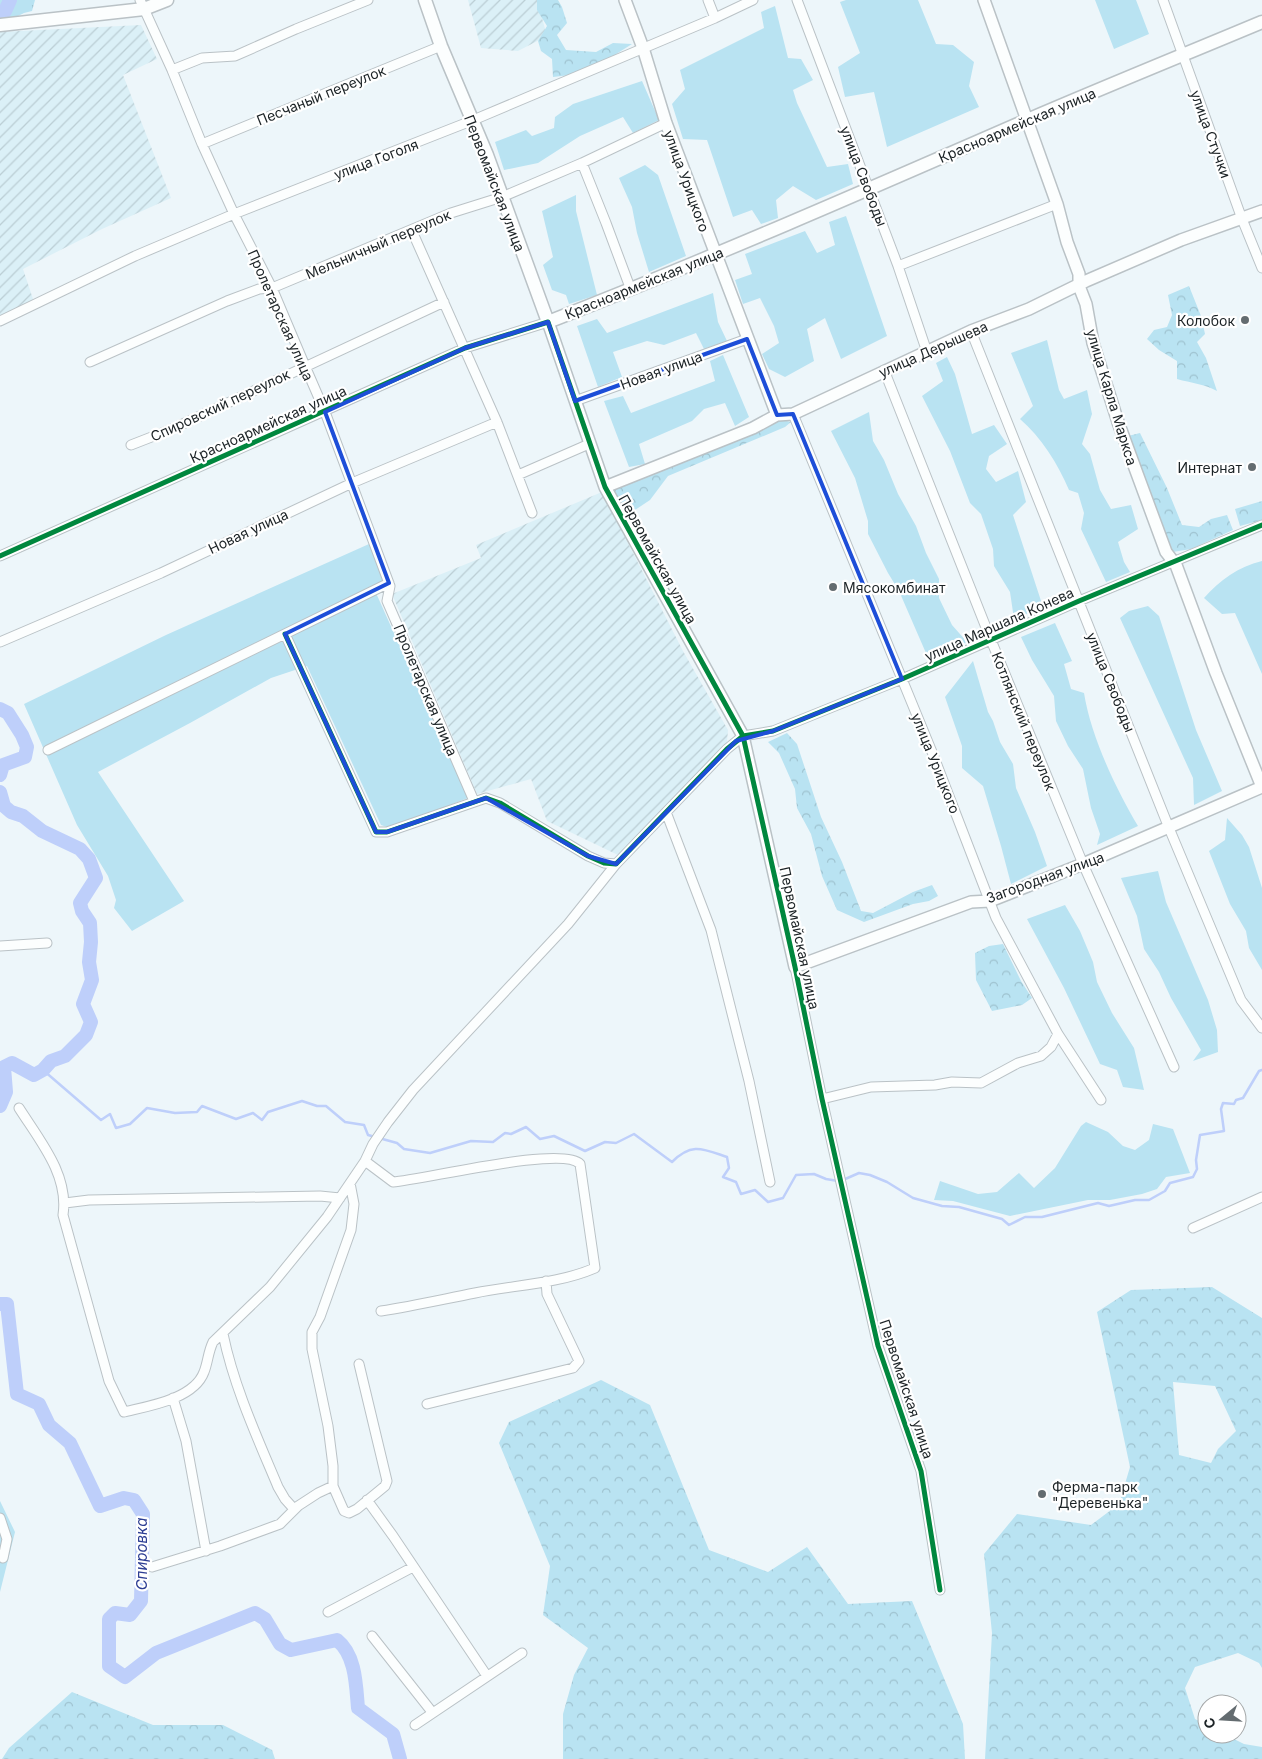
<svg xmlns="http://www.w3.org/2000/svg" width="1262" height="1759" font-family="Inter,sans-serif">
<defs>
<pattern id="industrial-furrows" width="10" height="10" patternUnits="userSpaceOnUse" patternTransform="scale(1.25)"><rect width="10" height="10" fill="#dbf0f7"/><path d="M-1 1l2-2M0 10L10 0M9 11l2-2" fill="none" stroke="#bbced4"/></pattern>
<pattern id="grass-tufts" width="24" height="20" patternUnits="userSpaceOnUse" patternTransform="scale(1.25)"><rect width="24" height="20" fill="#b9e3f2"/><path d="M3 7l-1-3M5 7V3M7 7l1-3M15 17l-1-3M17 17v-4M19 17l1-3" fill="none" stroke="#9ec2cf"/></pattern>
<pattern id="forest-crowns" width="20" height="18" patternUnits="userSpaceOnUse" patternTransform="scale(1.25)"><rect width="20" height="18" fill="#b9e3f2"/><path d="M2 6a3 3 0 1 1 6 0M12 15a3 3 0 1 1 6 0" fill="none" stroke="#9ec2cf"/></pattern>
</defs>
<rect width="100%" height="100%" fill="#edf6fa"/>
<path fill="url(#industrial-furrows)" d="M468,0h69l10,36 -29,15 -37,-3z
M141,25l16,34 -34,16 48,123 -69,31 -79,40 11,33 -34,15v-285z
M602,492l81,159 45,79 -1,12 -3,5 -103,107 -3,1 -71,-34 -16,-42 -54,15 -85,-200 89,-36 -5,-13z"/>
<path fill="url(#grass-tufts)" d="M0,0h35l-3,11 -8,2 -12,6 -12,-6z"/>
<path fill="url(#forest-crowns)" fill-rule="evenodd" d="M537,0h21l4,7 5,16 -10,12 9,15 30,2 17,-9 19,1 -19,12 -43,19 -17,2 -1,-18 -11,-8 -3,-10 9,-15 -10,-16z
M1189,286l12,30 4,18 -8,8 9,16 11,33c-12,-7 -26,-8 -40,-12v-18l-18,-11 -12,-11 7,-9 13,-3 5,-12 -4,-20z
M779,419l12,3 -6,5 -117,49 -18,24 -15,10 -14,-6 -8,-16z
M1140,433l27,55 15,37 17,2 12,-8 16,-4 6,15 -42,19 -18,3 -13,-25 -32,-91z
M1262,501v19l-22,6 -5,-17z
M787,733l10,11 24,73 21,45 19,49 12,2 40,-21 19,-7 6,11 -9,5 -16,3 -49,18 -27,-12 -15,-34 -11,-42 -14,-26 -2,-19 -16,-36 -11,-11z
M1003,944l18,37 11,17 -10,7 -30,6 -16,-31 -1,-27 14,-7z
M1212,1287l50,31v350l-3,-5 -21,-10 -43,14 -10,21 10,31 12,6v9h17l20,10 18,3v12h-277l7,-126 -8,-79 33,-40 74,11 28,-21 11,-37 -33,-155 34,-22zM1173,1382l42,4 21,45 -18,18 -7,14 -32,-8z
M601,1380l49,25 59,145 59,22 39,-25 41,57 64,-3 51,123 2,35h-402v-45l11,-39 14,-27 -45,-33 7,-49 -51,-123 10,-21z
M72,1692l81,33h70l49,25 3,9h-273l7,-11z"/>
<path fill="#b9e3f2" d="M846,0h72l18,44 17,1 21,17 -5,24 10,21 -92,40 -13,-55 -29,5 -7,-30 22,-14 -20,-51z
M1095,0h41l13,34 -35,15z
M775,6l13,52 13,1 12,21 -20,10 4,13 30,64 21,-3 5,20 -37,16 -23,-14 -17,14 2,18 -17,6 -9,-14 -19,7 -26,-77 -24,-1 -11,-35 13,-15 -5,-19 84,-42 -3,-16z
M642,81l17,39 -26,13 -10,-16 -43,19 -42,27 -34,7 -9,-28 31,-12 6,6 22,-8 1,-11 18,-13z
M645,165l13,10 28,81 -37,16 -12,-39 -5,-26 -13,-29z
M576,195v16l21,84 -28,9 -3,-9 -14,-5 -9,-25 10,-8 -11,-46z
M846,216l41,120 -46,23 -16,-41 -18,11 7,32 -29,16 -16,-8 -7,-15 17,-11 -5,-17 -14,-28 -17,6 -8,-24 17,-6 -7,-20 60,-23 12,22 18,-8 -6,-23z
M713,293l5,29 9,19 -23,8 -8,-16 -32,12 -17,-4 -34,11 9,25 -24,10 -21,-61 20,-7 10,14z
M1047,340l12,50 5,9 23,-9 5,24 -10,30 8,10 10,36 11,19 20,-4 7,24 -20,13 6,20 6,10 -24,10 -25,-53 3,-16 -6,-20 -9,-3c-11,-26 -28,-53 -49,-71l13,-13 -22,-53z
M723,355l26,62 -14,9 -10,-23 -21,6 -12,12 -53,23 6,20 -16,3 -25,-66 19,-5 8,17 84,-32 -5,-20z
M947,357l8,17 17,60 22,-9 13,19 -18,12 -3,13 10,13 22,-11 8,31 -13,13 30,92 -29,12 -4,-27 -16,-26 -1,-17 -12,-35 -11,-11 -20,-52 -28,-55 21,-15 -7,-18z
M869,412l4,29 11,19 14,34 18,32 10,27 13,26v19l13,27 15,17 -38,18 -30,-69 -11,-18 -20,-39v-13l-13,-43 -24,-47z
M369,544l17,43 -10,6 92,205 -78,30 -9,-3 -74,-159 -36,12 -81,45 -92,49 86,129 -52,30 -18,-23 2,-8 -8,-24 -31,-51 -53,-121 142,-69z
M1262,561v113l-27,-61 -13,1 -18,-16c16,-18 34,-31 58,-37z
M1148,606l11,10 37,114 26,61 -28,14 -1,-27 -73,-160 9,-7z
M1055,623l17,38 -8,3 7,25 13,4c7,44 32,96 54,133l-41,19 3,-11 -9,-26 -8,-39 -15,-23 -12,-25 -2,-25 -22,-36 -11,-23z
M973,661l15,51 5,9 7,21 13,22 3,24 19,44 12,34 -36,18 -10,-38 -18,-60 -21,-18v-22l-17,-49z
M1227,818l15,17 7,12 13,41v82l-13,-22 -3,-17 -16,-27 -21,-53 16,-11z
M1158,871l8,31 42,98 9,30 1,22 -25,9 8,-11 -30,-52 -12,-26 -15,-23 -7,-33 -16,-38z
M1065,905l15,26 13,31 4,20 15,31 22,35 10,42 -21,-3 -6,-17 -17,-6 -36,-76 -37,-69z
M1086,1122l22,10 15,14 12,4 14,-10 4,-16 20,5 17,44 -24,4 -9,12 -15,5 -32,6h-22l-78,16 -57,-15 -19,-1 6,-19 38,13 19,-2 22,-19 15,15 21,-20 26,-42z
M0,1501l15,31 -15,60z"/>
<g fill="none" stroke-linecap="round" stroke-linejoin="round">
<path stroke="#becffa" stroke-width="2.5" d="M43,1070l58,50 9,-6 6,14 14,-4 17,-16 28,5 22,-1 5,-6 34,13 17,-6 9,7 6,-8 34,-11 15,5h9l19,16 19,3 4,10 29,8 7,6 26,4 41,-12 22,1 12,-9 6,1 15,-7 14,12 14,-3 31,15 20,-9 11,1 18,-9 38,28c20,-20 31,-13 55,-5l2,11 -6,9 13,5 5,12 14,-4 13,12 15,-4 13,-23 18,-1 12,5 12,2
M843,1180l16,-7 11,2 17,7 26,16 29,8 17,1 43,12 7,6 16,-8h17l56,-14 11,3 26,-6h14l16,-9 5,-8 23,-6 4,-8 -1,-9 4,-25 24,-4 -3,-22 2,-6 11,1 2,-4 7,-2 16,-27 3,-1"/>
<path stroke="#becffa" stroke-width="14" d="M0,17l5,-6 5,-11
M0,709l8,4 14,22 5,12 -2,10 -22,8 -3,10
M0,792l4,14 7,6 12,4 19,15 38,18 9,10 7,19 -16,25 2,8 8,12 1,19 -2,20 3,18 -9,24 8,18 -5,13 -21,21 -14,5 -8,9 -9,5 -22,-12 -8,4 2,25 -6,14
M0,1304h7l10,90 22,10 10,21 21,18 30,63 24,-8 10,2 9,14 -2,87 -11,14 -15,-2 -6,6v47l16,11 31,-24 99,-40 10,6 15,25 11,6 46,-10c19,15 19,46 21,68l35,26 7,25"/>
<defs>
<path id="minor" d="M140,0l32,70 30,74 32,70 38,74 33,78 20,46 65,174 -3,15 87,200
M708,0l7,18
M797,0l101,266 29,86
M1163,0l79,219 20,49
M172,70l30,-12 33,-2 61,-27 72,-29
M202,144l239,-98
M582,163l24,60 25,67
M412,231l85,191 35,91
M898,266l159,-62
M0,321l135,-65 99,-42 237,-93 244,-103 38,-18
M971,331l198,497 72,172 21,28
M90,362l137,-61 32,-12 13,-1 179,-75 51,-16 80,-34 84,-40
M884,370l107,270 92,224 91,203
M575,401l172,-62
M793,414l139,338 64,166 62,116 43,66
M131,445l41,-16 272,-127
M518,475l71,-31
M0,556l465,-208 83,-26
M285,634l91,198h11l99,-34 14,5 88,53 16,7 12,1 111,-115 16,-13 30,-5 129,-52 177,-78 183,-76
M0,642l161,-69 191,-90 145,-61
M48,750l341,-167
M666,812l45,118 38,151 21,101
M0,946l47,-3
M795,967l27,132 56,247 43,125 19,119
M822,1099l49,-12 64,-2 17,-3 29,1 37,-20 23,-7 10,-9 7,-13
M19,1108c21,33 50,67 44,107l46,166 15,31c25,-6 70,-13 80,-40 4,-10 4,-20 9,-30l57,-55 57,-70 38,-56 8,-17 15,-22 25,-32 155,-166 48,-60
M365,1161l28,21c30,-2 170,-37 187,-18l15,104c-37,16 -81,17 -120,25 -31,6 -62,13 -94,18
M350,1183l4,21 -3,26 -31,87 -8,15v17l16,77 5,40v20l11,25 5,2 8,-4 28,-23 2,-5 -28,-117
M65,1203l24,-3 231,-4 20,2
M1193,1228l69,-31
M223,1334c11,53 34,103 55,153l7,12 9,10
M173,1398l13,43 20,110
M427,1404l146,-36 6,-7 -32,-67 -1,-13
M367,1500l26,36 94,140
M0,1518l7,21 -4,19
M152,1567l68,-21 60,-22 18,-18 20,-13 15,-7
M328,1612l85,-45
M372,1636l60,76
M415,1725l107,-72"/>
<path id="tertiary" d="M625,0l18,48 23,75 111,292
M984,0l73,204 10,38 12,32v12l7,18 7,39 25,79 48,130 10,13 40,108 46,114
M548,322l57,165 138,249 52,231 176,-65 19,-1 93,-37 179,-77
M605,487l148,-59 24,-13 16,-1 178,-83 58,-22 57,-28 95,-41 81,-29"/>
<path id="secondary" d="M425,0l16,46 46,109 61,167c161,-63 319,-132 477,-201 79,-34 158,-66 237,-99
M0,25l144,-16 23,-9"/>
</defs>
<use href="#minor" stroke="#bac2c6" stroke-width="11"/>
<use href="#tertiary" stroke="#bac2c6" stroke-width="14"/>
<use href="#secondary" stroke="#bac2c6" stroke-width="15"/>
<use href="#minor" stroke="#fcfefe" stroke-width="9"/>
<use href="#tertiary" stroke="#fcfefe" stroke-width="11"/>
<use href="#secondary" stroke="#fcfefe" stroke-width="12"/>
<defs>
<path id="cycleway" d="M0,556l465,-208 83,-26 57,165 138,249 52,231 27,132 56,247 43,125 19,119
M285,634l91,198h11l99,-34 14,5 88,53 16,7 12,1 111,-115 16,-13 30,-5 129,-52 177,-78 183,-76"/>
</defs>
<use href="#cycleway" stroke="#fff" stroke-width="8"/>
<use href="#cycleway" stroke="#00873e" stroke-width="5"/>
</g>
<path fill="none" stroke="#1d4ed8" stroke-width="4" stroke-linejoin="round" d="M548,322l27,79 172,-62 30,76 16,-1 109,265 -129,52 -37,10 -120,123 -28,-8 -102,-58 -99,34h-11l-91,-198 104,-51 -64,-171 140,-64z"/>
<g fill="#646c70" stroke="#fff" stroke-width="2">
<circle cx="1245" cy="320" r="5"/>
<circle cx="1252" cy="467" r="5"/>
<circle cx="833" cy="587" r="5"/>
<circle cx="1042" cy="1494" r="5"/>
</g>
<g text-anchor="middle" dominant-baseline="central" stroke-width="4.5" stroke-linejoin="round" paint-order="stroke">
<g font-size="14" fill="#1b2225" stroke="#fff">
<text transform="translate(321 95) rotate(-22)">Песчаный переулок</text>
<text transform="translate(1017 125) rotate(-23)">Красноармейская улица</text>
<text transform="translate(1211 134) rotate(70)">улица Стучки</text>
<text transform="translate(376 159) rotate(-21)">улица Гоголя</text>
<text transform="translate(864 176) rotate(69)">улица Свободы</text>
<text transform="translate(687 181) rotate(70)">улица Урицкого</text>
<text transform="translate(495 183) rotate(69)">Первомайская улица</text>
<text transform="translate(378 244) rotate(-23)">Мельничный переулок</text>
<text transform="translate(644 283) rotate(-22)">Красноармейская улица</text>
<text transform="translate(281 315) rotate(66)">Пролетарская улица</text>
<text transform="translate(933 349) rotate(-24)">улица Дерышева</text>
<text transform="translate(661 370) rotate(-20)">Новая улица</text>
<text transform="translate(1112 397) rotate(73)">улица Карла Маркса</text>
<text transform="translate(220 405) rotate(-25)">Спировский переулок</text>
<text transform="translate(268 424) rotate(-24)">Красноармейская улица</text>
<text transform="translate(248 531) rotate(-25)">Новая улица</text>
<text transform="translate(658 559) rotate(61)">Первомайская улица</text>
<text transform="translate(999 624) rotate(-24)">улица Маршала Конева</text>
<text transform="translate(1111 682) rotate(68)">улица Свободы</text>
<text transform="translate(426 690) rotate(67)">Пролетарская улица</text>
<text transform="translate(1024 721) rotate(68)">Котлянский переулок</text>
<text transform="translate(936 763) rotate(68)">улица Урицкого</text>
<text transform="translate(1045 877) rotate(-20)">Загородная улица</text>
<text transform="translate(800 938) rotate(78)">Первомайская улица</text>
<text transform="translate(907 1389) rotate(72)">Первомайская улица</text>
</g>
<g font-size="14" fill="#1b2225" stroke="#fff" text-anchor="end">
<text x="1235" y="320">Колобок</text>
<text x="1242" y="467">Интернат</text>
<text x="843" y="587" text-anchor="start">Мясокомбинат</text>
<text x="1052" y="1486" text-anchor="start">Ферма-парк<tspan x="1052" dy="16">"Деревенька"</tspan></text>
</g>
<g font-size="15" font-style="italic" fill="#2d3e93" stroke="#fff">
<text transform="translate(141 1554) rotate(-90)">Спировка</text>
</g>
</g>
<g transform="translate(1222 1719) rotate(252)"><circle r="24" fill="#ffffff" stroke="#a4a7a8"/>
<path d="M0-4L9 19L0 12L-9 19Z" fill="#646c70"/>
<text y="-8" font-size="14" font-weight="bold" text-anchor="middle" fill="#1b2225">С</text>
</g>
</svg>
